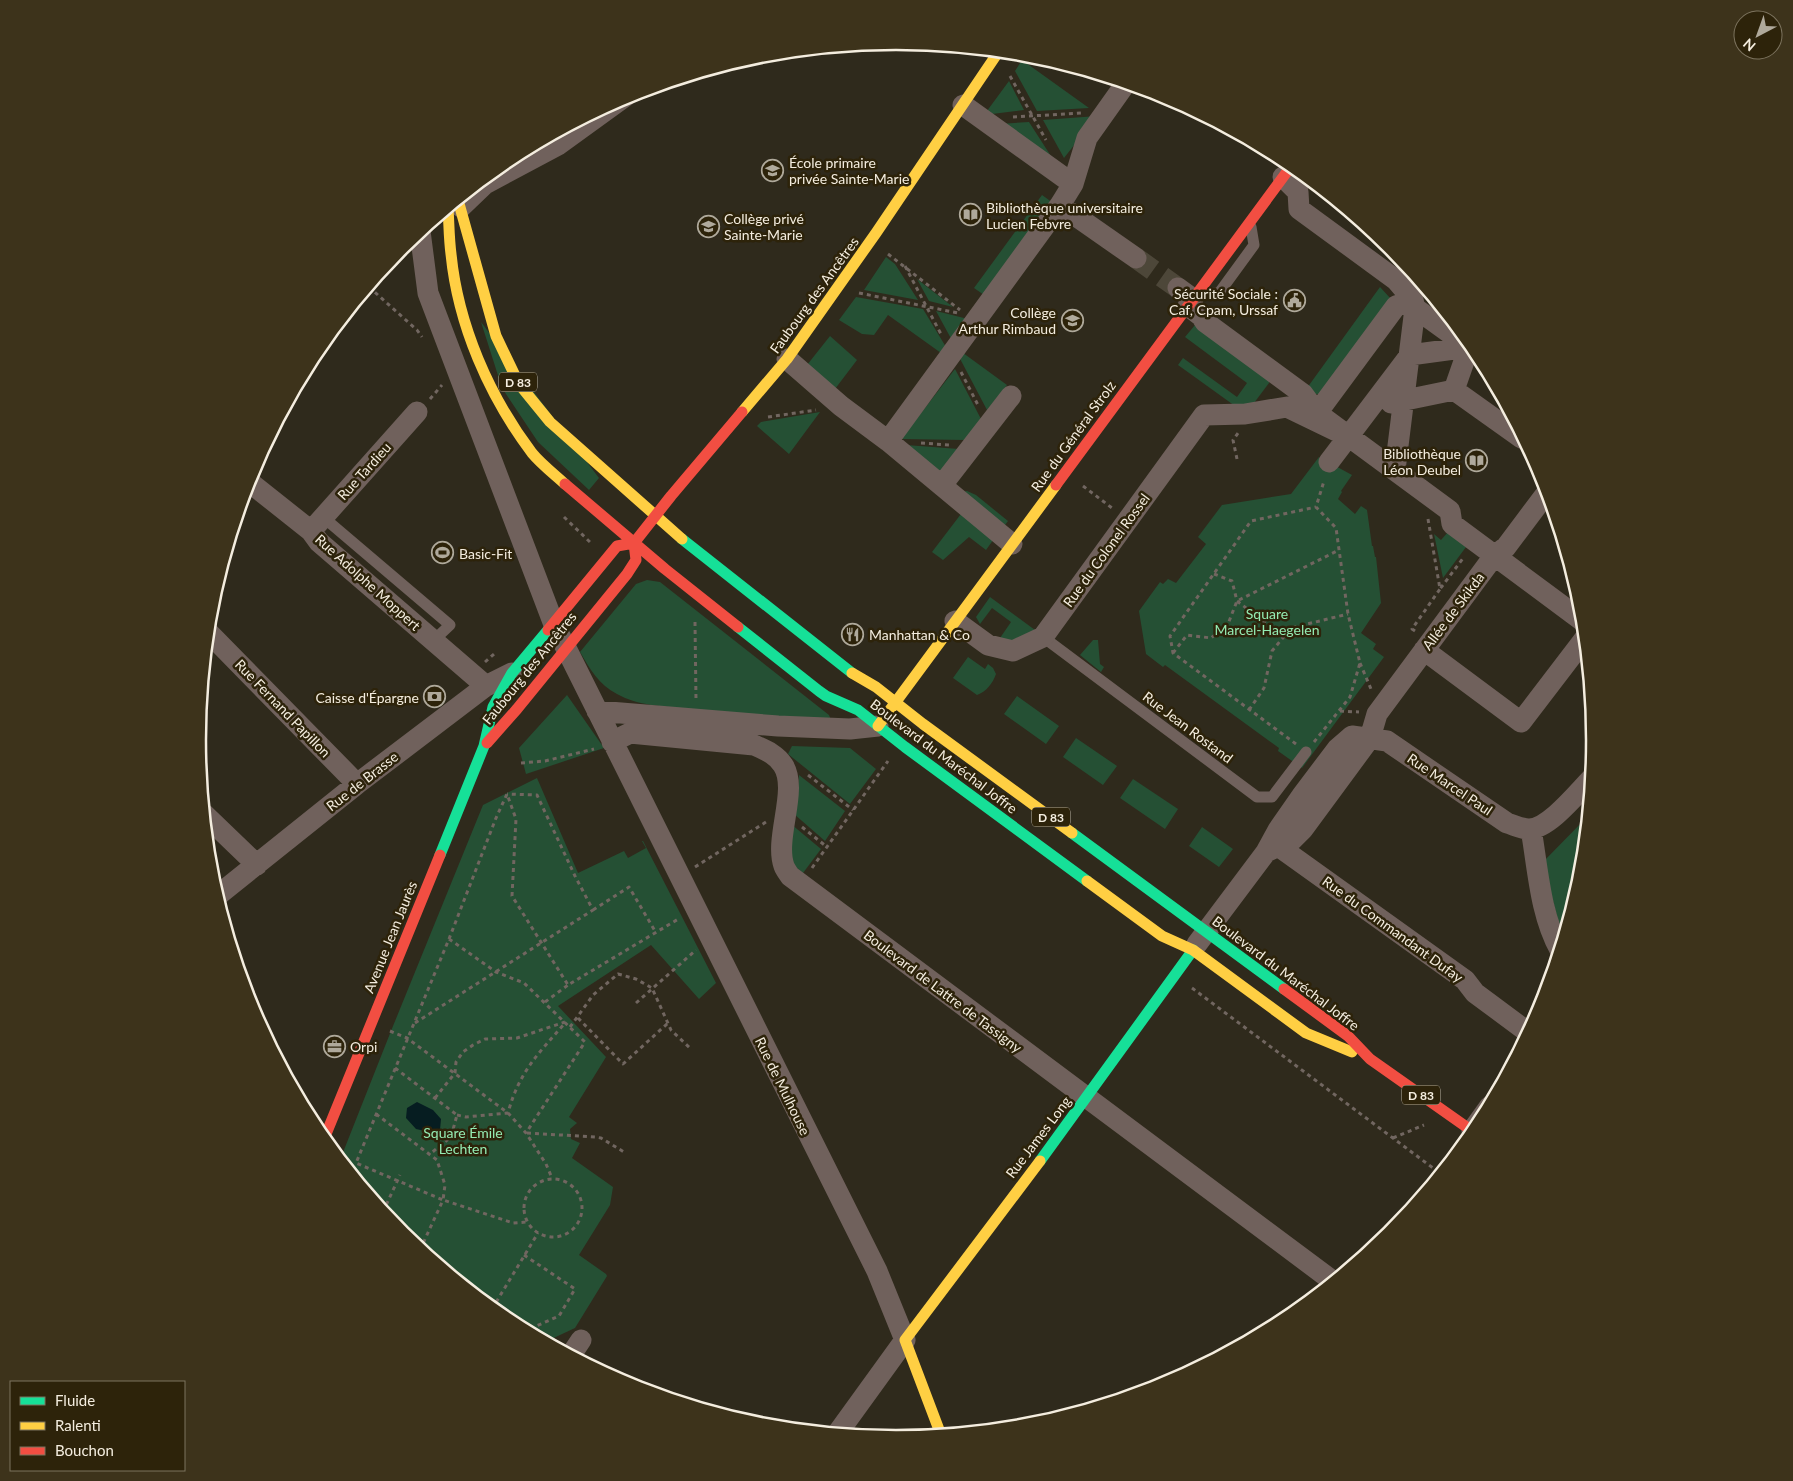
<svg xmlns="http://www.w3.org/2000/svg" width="1793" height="1481" font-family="Lato,sans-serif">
<rect width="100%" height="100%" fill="#2f2a1c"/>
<path fill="#255034" d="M1022,60l67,48 -52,3 -22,-40z
M1009,81l15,29 -40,5z
M1097,116l-33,42 -21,-38z
M1029,122l29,45 -59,-43z
M1042,195l14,10 -69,92 -13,-9z
M886,257l9,7 23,36 -54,-10z
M917,279l36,28 -24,-6z
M1380,287l11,12 -69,95h-6l-9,-6z
M856,297l67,12 26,43 -8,1 -53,-38 -14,20 -12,-1 -23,-14z
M936,311l36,9 -18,24z
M481,322l118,156 -10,12 -51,-48 -36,-54z
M1195,325l74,54v4l-18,24 -16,-1 -57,-41 5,-7 54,39 10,-14 -62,-46z
M830,336l27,24 -22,29 -28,-24z
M959,350l48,35 -20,25 -30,-57z
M955,369l26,50 -16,21 -64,-1z
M820,412l-31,42 -32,-28 4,-4z
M906,445l53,4 -19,24z
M1319,457l33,18 -11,16 1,1 -4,7 17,15 6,-8 6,4 5,36h1l2,11h1l5,46 -20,30 15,11 -3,5 11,8 -82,111 -24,-17 1,-3 -114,-83 -2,2 -17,-13 -7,-43 21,-29 3,2 5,-5 8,4 30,-39 -8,-7 24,-32 69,-11z
M967,491l9,4 32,26 -3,4 -43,-33z
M964,510l32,26 -10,14 -17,-13 -26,23 -11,-8z
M1448,532l18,15 -23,31 -9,-44 7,6z
M647,580l13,2 169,133 2,5c-48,-3 -96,-6 -144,-11 -24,-3 -49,-3 -70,-15 -18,-9 -27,-25 -37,-42l56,-68z
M990,597l45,33 -25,12 -10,-4 11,-16 -19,-14 -12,16 -4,-7z
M1093,640h5l2,24 4,3 -3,5 -21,-17z
M968,657l17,12 3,-5 5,4 3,6c-3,9 -10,18 -19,21l-24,-17z
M567,695l37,53 -78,26 -7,-26z
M1017,696l42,30 -13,18 -42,-30z
M1076,738l41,28 -14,19 -40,-28z
M792,746l58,2 26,21 -26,35 -62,-50z
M799,775l46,36 -20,30 -31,-27 4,-19z
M537,778l41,95 46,-22 4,7 18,-10 -4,-7h1l73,142 -17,16 -48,-54 -93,61 48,51 -37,60 8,6 -7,6 1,10 9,4 -8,15 41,29 -3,18 -31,50 27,19 1,2 -32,52 -30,14 -37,-20 -106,-87 -62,-75 51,-129 92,-226z
M1133,779l45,30 -13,20 -45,-31z
M1588,816l-6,61 -19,63 -20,-78z
M791,824l30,25 -18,24 -12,-10z
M1202,827l31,22 -14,18 -30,-21z"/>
<path fill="#061d21" d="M417,1102l16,8 8,9 -1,11 -10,5 -5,-4 -9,-2 -10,-11 1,-10z"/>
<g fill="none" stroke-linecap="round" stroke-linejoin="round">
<path stroke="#4d4739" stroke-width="21" stroke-dasharray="21 11" stroke-linecap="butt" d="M1136,258l42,30"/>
<path stroke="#716660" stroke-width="3" stroke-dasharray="4 4" stroke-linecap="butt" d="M1010,76l36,64
M1013,117l69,-4
M888,254l72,56
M905,266l37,70
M369,287l48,43 5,7
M859,293l99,20
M961,372l18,35
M430,399l12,-14
M768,417l48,-7
M921,443l28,2
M1237,459l-4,-19 5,-7
M1083,486l29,22
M564,517l28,27
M1428,519l12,70 24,-32
M1214,574l18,7 5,20 47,36
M695,622l1,79
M1415,631l-3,-2 28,-40
M1173,653l14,-18 24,3 17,-14 9,-23 102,-51
M485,662l9,-8
M1360,663l11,26
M1249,710l15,-22 8,-37 19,-23 57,-14
M1340,711l19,1
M1314,742l36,-45 10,-34 -12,-49 -12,-86 -20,-21 8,-26
M1296,744l-123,-91 -3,-17 81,-115 65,-14
M521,763l24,-2 49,-12
M808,775l45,35
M802,827l25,20
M695,867l71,-45
M812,868l76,-107
M593,910l36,-23 26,44
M449,939l47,33 28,11 61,59 -59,91
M1192,988l249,186
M545,1002l23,-17
M636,1003l60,-53
M578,1018l45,46 45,-41
M415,1023l178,-113 -18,-34 -38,-81 -30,-1
M570,1027l23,-32 25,-21 18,5 16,9 19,42 20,19
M390,1031l17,7 101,75 18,20 20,31 6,14
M395,1068l62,47 -6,22 -21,17
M435,1098l20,-25 1,-11 7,-10 10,-7 12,-6 32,-1 48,-16
M376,1114l61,46 8,25 -2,15 70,23 14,-1
M457,1115l9,2 42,-4c11,-41 30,-59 57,-90
M527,1133l68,4 6,1 23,14
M1393,1138l31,-13
M524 1208a29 29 0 1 1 58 0a29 29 0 1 1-58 0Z
M383,1212l17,-37
M420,1250l23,-50 -87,-37 93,-224 47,-121 11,-24 9,25 -4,77 56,89 112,-67
M524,1255l51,34 -16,27 -34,15
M492,1309l46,-76"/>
<path stroke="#70615c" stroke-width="11" d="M1200,294l19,-1 35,-48 -3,-18
M323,517l127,108 -17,16
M1043,637l214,160h15l34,-45"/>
<path stroke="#70615c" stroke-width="21" d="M1126,83l-39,55 -14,46 -13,21 76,53
M963,105l110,79
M1283,177l15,15 1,17 97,71 17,20 2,8 54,39 -59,8 -81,107
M461,207l24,-23 73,-39 69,-50
M420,231l8,62 125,329 324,649 28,69 -68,94
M1178,288l15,11
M1188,306l13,10 4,6 98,72 14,19 133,98 2,13 132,98
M1472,345l-3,2 -15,43 66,47 4,2
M787,359l54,47 47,35 124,103
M1391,403l63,-13
M1310,417l7,-4 79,-107 17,-6
M888,441l172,-236
M1395,470l20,-162
M248,481l63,50 8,11 167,144
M942,485l69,-89
M311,531l106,-119
M955,621l33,24 25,6 30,-14 161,-222 41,-1 42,-7 62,30
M208,632l149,152
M1424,650l97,72 65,-85
M597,711l181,15 72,3 28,-3
M612,742l18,-9 124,12c11,5 22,9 29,20 16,24 -9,73 1,101 1,3 4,7 6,10l544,406
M204,814l53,51
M1531,829c7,40 9,85 29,121
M1278,846l187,134 10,13 54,40
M1266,852l27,-13 10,-10 67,-91 7,-24 117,-158 12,-9 42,-56
M217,896l140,-112 129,-98 26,-13
M1197,944l69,-92 12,-22 25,-36 34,-45 15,-13 35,5 120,82c7,2 15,6 22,6 20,0 49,-37 63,-51
M1472,1131l18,-25
M571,1355l10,-15"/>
<path stroke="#16e098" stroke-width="11" d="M682,539l170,134
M738,627l81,64 7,5 32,14 47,37 182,134
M1072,833l212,156
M440,855l44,-109 9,-39 19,-34 36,-43
M1040,1161l153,-211"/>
<path stroke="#ffcf43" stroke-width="11" d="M458,200l38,136 23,48 31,38 132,117
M448,208c1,15 1,31 3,46 7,71 38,142 81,199 9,11 22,21 33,31
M742,412l45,-53 89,-126 123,-182
M852,673l24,14 47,37 149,109
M878,726l178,-241
M1087,881l75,55 31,14 113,83 46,19
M941,1435l-36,-95 135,-179"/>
<path stroke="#f24e42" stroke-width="11" d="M565,484l100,85 73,58
M1056,485l236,-320
M548,630l69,-84 17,-3 37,-47 71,-84
M487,743l30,-34 110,-135 9,-14 -2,-17
M1284,989l64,47 22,23 105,74
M324,1139l116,-284"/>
</g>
<defs>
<symbol id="school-ring" viewBox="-11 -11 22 22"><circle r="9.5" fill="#2d230a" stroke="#afa99b" stroke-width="1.5"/><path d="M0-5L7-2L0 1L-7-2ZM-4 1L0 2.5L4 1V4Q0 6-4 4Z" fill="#afa99b"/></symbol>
<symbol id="library-ring" viewBox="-11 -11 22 22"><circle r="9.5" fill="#2d230a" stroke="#afa99b" stroke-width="1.5"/><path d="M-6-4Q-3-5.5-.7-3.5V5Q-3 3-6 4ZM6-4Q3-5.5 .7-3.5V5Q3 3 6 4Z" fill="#afa99b"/></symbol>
<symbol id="civic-ring" viewBox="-11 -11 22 22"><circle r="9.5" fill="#2d230a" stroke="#afa99b" stroke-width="1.5"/><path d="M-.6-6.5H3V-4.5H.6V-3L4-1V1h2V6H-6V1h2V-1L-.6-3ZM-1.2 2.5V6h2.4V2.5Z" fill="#afa99b"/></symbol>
<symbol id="stadium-ring" viewBox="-11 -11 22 22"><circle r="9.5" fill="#2d230a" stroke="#afa99b" stroke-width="1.5"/><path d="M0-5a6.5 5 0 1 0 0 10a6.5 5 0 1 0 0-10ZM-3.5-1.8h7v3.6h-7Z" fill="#afa99b"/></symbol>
<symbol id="restaurant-ring" viewBox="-11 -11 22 22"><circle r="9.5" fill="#2d230a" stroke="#afa99b" stroke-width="1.5"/><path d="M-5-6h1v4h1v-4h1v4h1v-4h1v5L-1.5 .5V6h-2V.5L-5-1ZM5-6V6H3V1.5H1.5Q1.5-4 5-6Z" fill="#afa99b"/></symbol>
<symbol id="bank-ring" viewBox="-11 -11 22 22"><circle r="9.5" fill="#2d230a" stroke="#afa99b" stroke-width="1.5"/><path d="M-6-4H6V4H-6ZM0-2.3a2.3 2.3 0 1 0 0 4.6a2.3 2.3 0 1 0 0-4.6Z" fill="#afa99b"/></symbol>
<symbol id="office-ring" viewBox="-11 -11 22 22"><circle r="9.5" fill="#2d230a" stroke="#afa99b" stroke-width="1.5"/><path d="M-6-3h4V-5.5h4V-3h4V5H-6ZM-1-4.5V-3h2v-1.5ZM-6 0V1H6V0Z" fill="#afa99b"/></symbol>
</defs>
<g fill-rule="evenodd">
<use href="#school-ring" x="760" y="158" width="25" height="25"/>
<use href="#library-ring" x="958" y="202" width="25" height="25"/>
<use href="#school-ring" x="696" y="214" width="25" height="25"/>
<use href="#civic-ring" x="1282" y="288" width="25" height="25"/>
<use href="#school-ring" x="1060" y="308" width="25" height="25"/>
<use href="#library-ring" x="1464" y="448" width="25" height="25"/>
<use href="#stadium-ring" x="430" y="540" width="25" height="25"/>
<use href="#restaurant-ring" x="840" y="622" width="25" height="25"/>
<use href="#bank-ring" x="422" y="684" width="25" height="25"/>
<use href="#office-ring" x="322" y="1034" width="25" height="25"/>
</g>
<g text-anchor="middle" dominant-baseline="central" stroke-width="5" stroke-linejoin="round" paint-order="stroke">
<g fill="#2d230a" stroke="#b8b09f" stroke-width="1">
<rect x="499" y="372.5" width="38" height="19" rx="4"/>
<rect x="1032" y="807.5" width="38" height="19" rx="4"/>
<rect x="1402" y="1085.5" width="38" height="19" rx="4"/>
</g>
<g font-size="12" font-weight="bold" fill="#f4eddf">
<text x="518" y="382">D 83</text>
<text x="1051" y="817">D 83</text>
<text x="1421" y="1095">D 83</text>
</g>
<g font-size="14" fill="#f4eddf" stroke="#2d230a" text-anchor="start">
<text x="789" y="162">École primaire<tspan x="789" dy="16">privée Sainte-Marie</tspan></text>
<text x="986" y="207">Bibliothèque universitaire<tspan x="986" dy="16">Lucien Febvre</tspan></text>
<text x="724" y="218">Collège privé<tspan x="724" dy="16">Sainte-Marie</tspan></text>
<text x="1278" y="293" text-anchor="end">Sécurité Sociale :<tspan x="1278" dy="16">Caf, Cpam, Urssaf</tspan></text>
<text x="1056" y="312" text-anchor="end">Collège<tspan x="1056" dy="16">Arthur Rimbaud</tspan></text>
<text x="1461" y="453" text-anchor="end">Bibliothèque<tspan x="1461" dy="16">Léon Deubel</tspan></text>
<text x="459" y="553">Basic-Fit</text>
<text x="869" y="634">Manhattan &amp; Co</text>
<text x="419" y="697" text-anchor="end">Caisse d'Épargne</text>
<text x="350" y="1046">Orpi</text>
</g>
<g font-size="14" fill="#f4eddf" stroke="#2d230a">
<text transform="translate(814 295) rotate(-54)">Faubourg des Ancêtres</text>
<text transform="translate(1073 436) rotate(-54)">Rue du Général Strolz</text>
<text transform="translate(364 471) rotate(-48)">Rue Tardieu</text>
<text transform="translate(1106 550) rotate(-54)">Rue du Colonel Rossel</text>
<text transform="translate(368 582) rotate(42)">Rue Adolphe Moppert</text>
<text transform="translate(1453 611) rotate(-53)">Allée de Skikda</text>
<text transform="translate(529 668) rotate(-51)">Faubourg des Ancêtres</text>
<text transform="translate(283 708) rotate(46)">Rue Fernand Papillon</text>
<text transform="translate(1188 727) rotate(37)">Rue Jean Rostand</text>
<text transform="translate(944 756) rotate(37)">Boulevard du Maréchal Joffre</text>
<text transform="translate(362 781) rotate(-38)">Rue de Brasse</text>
<text transform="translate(1450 784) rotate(34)">Rue Marcel Paul</text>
<text transform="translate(1393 929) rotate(36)">Rue du Commandant Dufay</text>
<text transform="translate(390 937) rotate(-68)">Avenue Jean Jaurès</text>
<text transform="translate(1286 973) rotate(37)">Boulevard du Maréchal Joffre</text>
<text transform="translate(943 991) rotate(37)">Boulevard de Lattre de Tassigny</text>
<text transform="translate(783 1086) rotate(64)">Rue de Mulhouse</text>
<text transform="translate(1038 1137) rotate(-53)">Rue James Long</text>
</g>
<g font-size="14" fill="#94ebb2" stroke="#2d230a">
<text x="1267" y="613">Square<tspan x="1267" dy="16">Marcel-Haegelen</tspan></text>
<text x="463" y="1132">Square Émile<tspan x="463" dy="16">Lechten</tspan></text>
</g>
</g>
<path d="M0 0H1793V1481H0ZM206 740a690 690 0 1 1 1380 0a690 690 0 1 1-1380 0Z" fill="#3d331b" fill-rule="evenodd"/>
<path fill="none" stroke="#f4eddf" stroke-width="2.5" d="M206 740a690 690 0 1 1 1380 0a690 690 0 1 1-1380 0Z"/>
<rect x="10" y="1381" width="175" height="90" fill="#2d230a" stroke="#7d745f"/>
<rect x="20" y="1397" width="25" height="8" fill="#16e098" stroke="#7d745f"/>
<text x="55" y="1406" font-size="15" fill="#f4eddf">Fluide</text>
<rect x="20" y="1422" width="25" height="8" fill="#ffcf43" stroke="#7d745f"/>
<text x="55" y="1431" font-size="15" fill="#f4eddf">Ralenti</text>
<rect x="20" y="1447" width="25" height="8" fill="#f24e42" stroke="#7d745f"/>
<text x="55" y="1456" font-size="15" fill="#f4eddf">Bouchon</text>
<g transform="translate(1758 35) rotate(221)"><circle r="24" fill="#2d230a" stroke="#7d745f"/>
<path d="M0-4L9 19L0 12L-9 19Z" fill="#afa99b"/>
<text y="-8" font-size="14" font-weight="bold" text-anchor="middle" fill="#f4eddf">N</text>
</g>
</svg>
